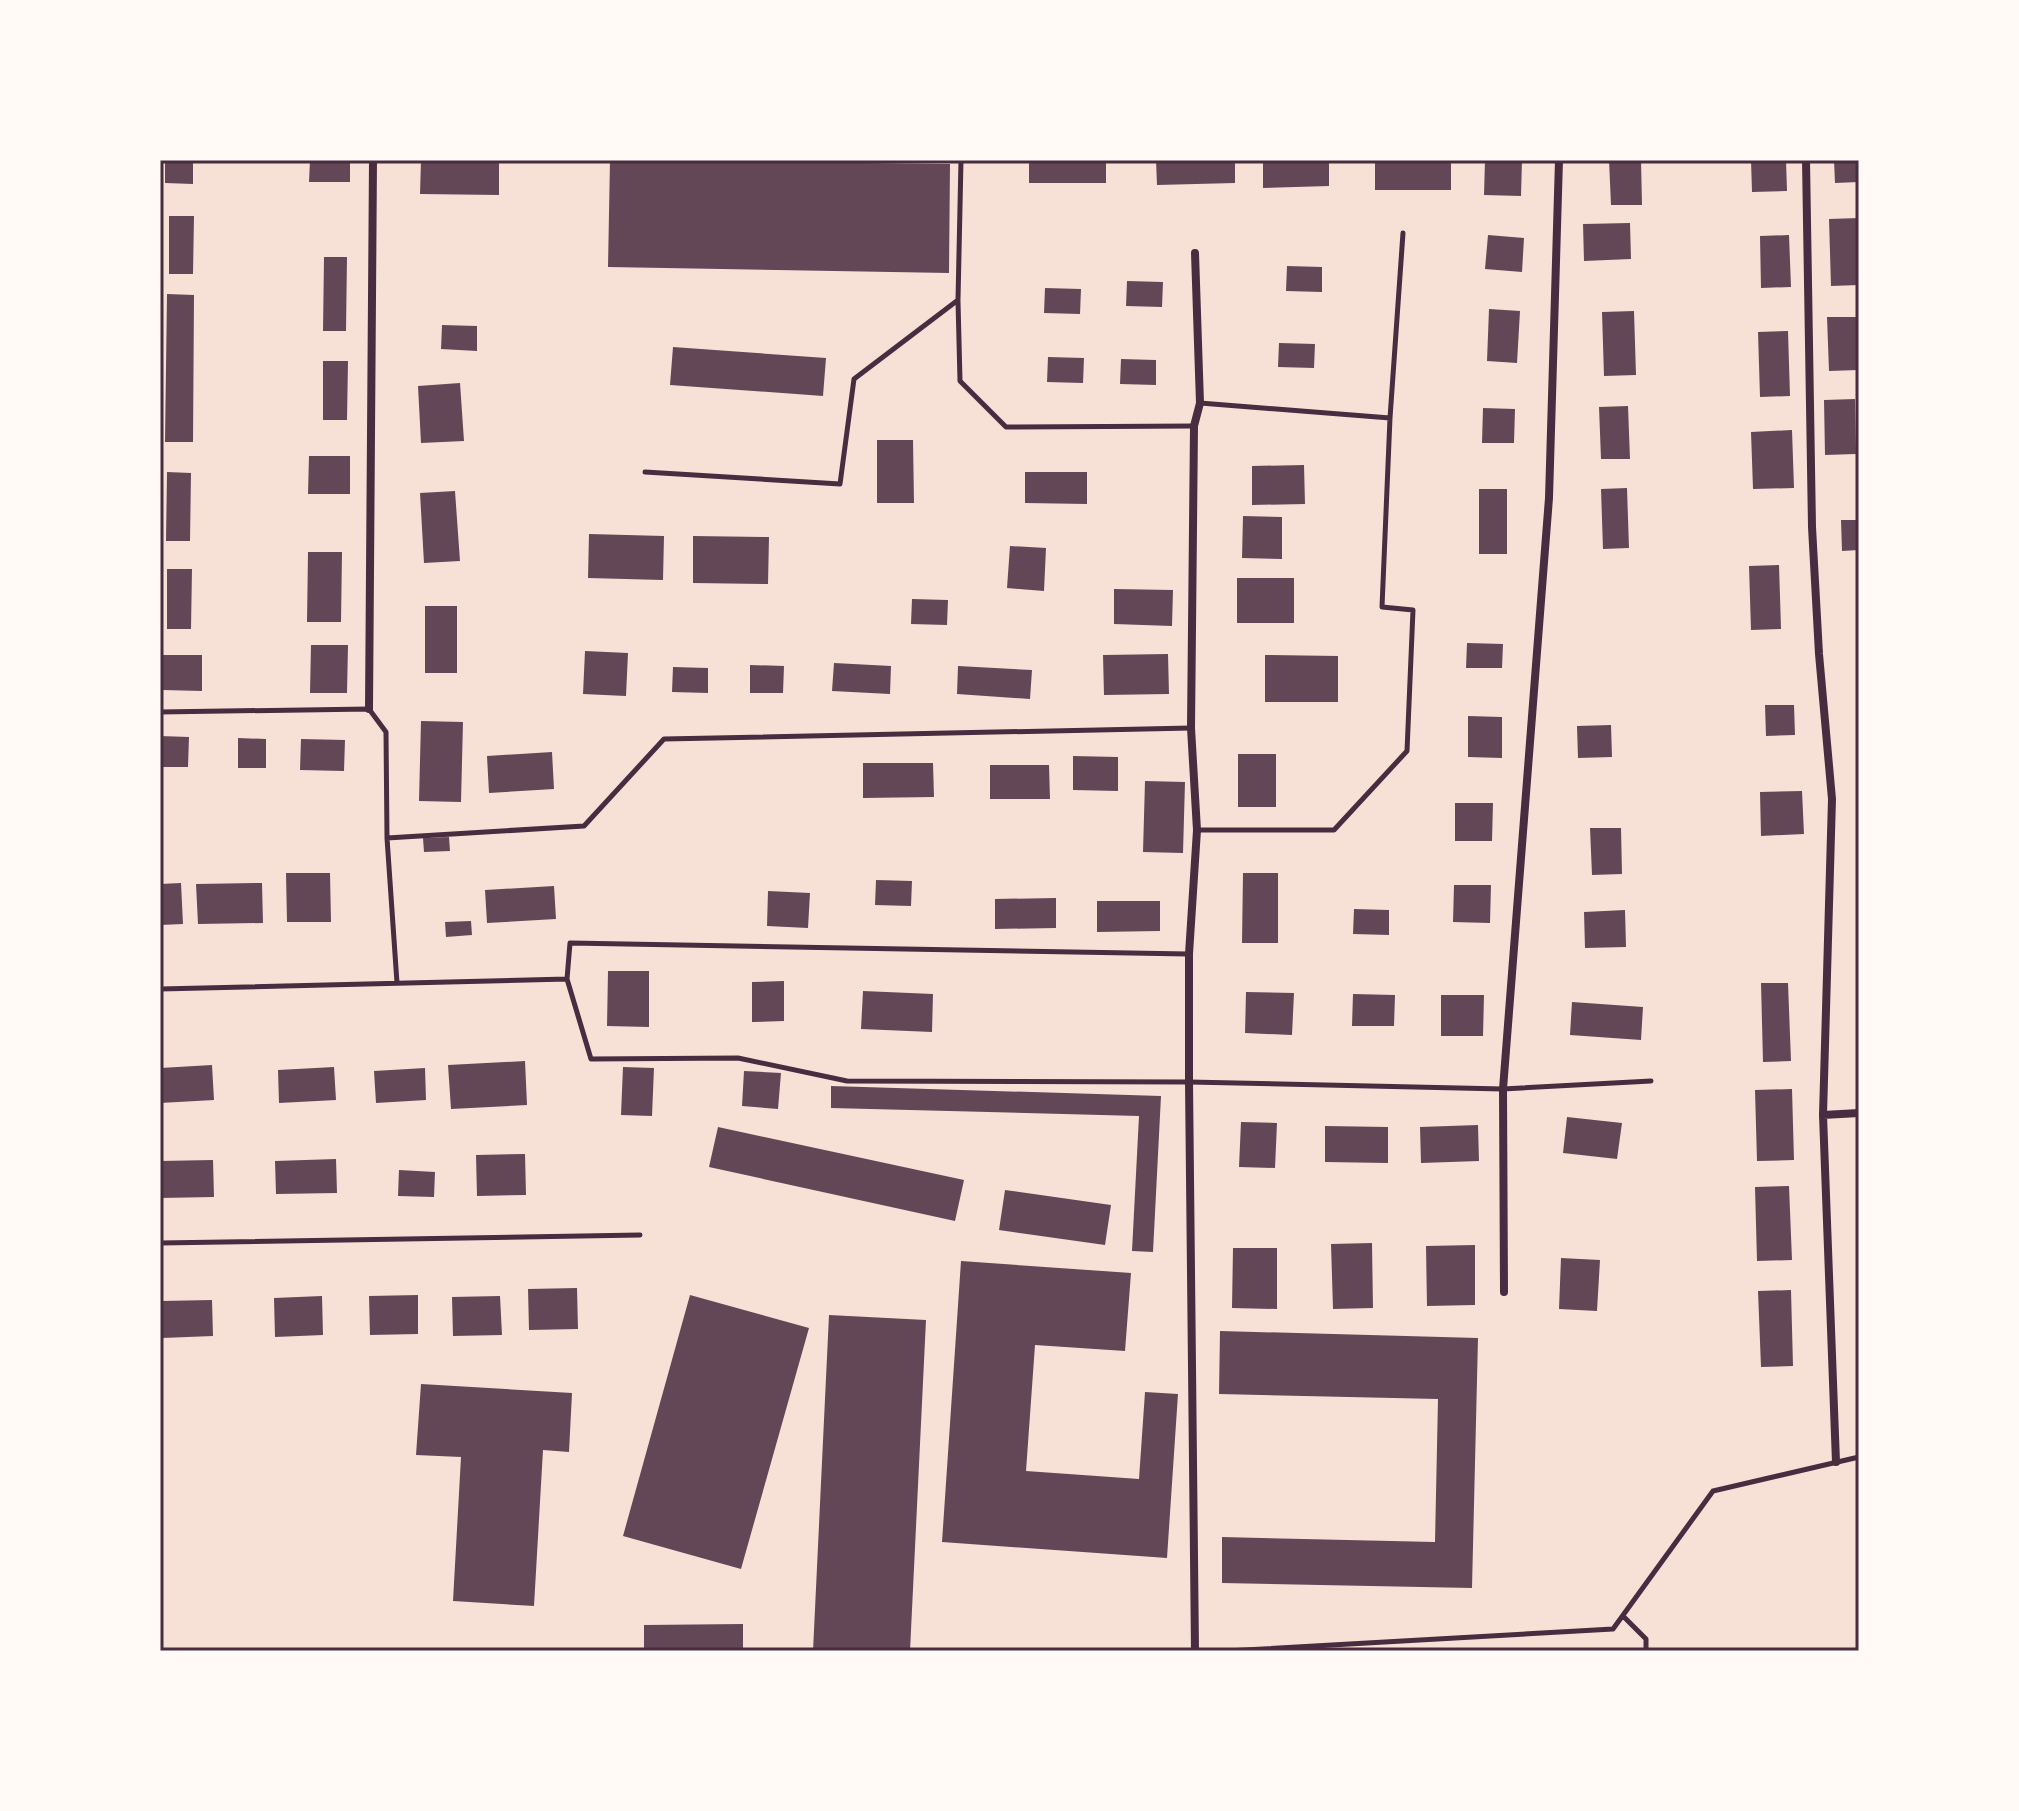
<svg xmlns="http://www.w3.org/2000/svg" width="2019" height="1811" font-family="Literata,serif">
<rect width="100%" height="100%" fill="#f7e1d7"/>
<path fill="#644757" d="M165,160h28v24l-28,-1z
M310,160h40v22h-41z
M421,160h78v35l-79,-1z
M610,160l340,4 -1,109 -341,-6z
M1029,160h77v23h-77z
M1156,160h79v23l-78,2z
M1263,160h66v26l-66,2z
M1375,160h76v30h-76z
M1485,160h37l-1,36 -37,-1z
M1609,160h32l1,45h-31z
M1751,160h35l1,31 -35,1z
M1834,160h25v22l-24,1z
M169,216h25l-1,58h-24z
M1859,218v67l-28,1 -2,-67z
M1630,223l1,36 -47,2 -1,-37z
M1488,235l36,3 -2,34 -37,-3z
M1789,235l2,52 -30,1 -1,-52z
M324,257h23l-1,74h-23z
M1287,266l35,1v25l-36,-1z
M1127,281l36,1 -1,25 -36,-1z
M1045,288l36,1 -1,25 -36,-1z
M167,294l27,1 -1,147h-28z
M1489,309l31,2 -3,52 -30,-2z
M1634,311l2,64 -32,1 -2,-64z
M1827,317h30l1,53 -29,1z
M442,325l35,1v25l-36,-2z
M1788,331l2,65 -30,1 -2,-65z
M1279,343l36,1 -1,24 -36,-1z
M673,347l153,11 -3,38 -153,-11z
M1048,357l36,1 -1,25 -36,-1z
M1121,359l35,1v25l-36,-1z
M323,361h25l-1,59h-24z
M460,383l4,58 -43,2 -3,-57z
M1855,399l1,55 -31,1 -1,-55z
M1628,406l2,53h-29l-2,-52z
M1483,408l32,1 -1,34h-32z
M1792,430l2,58 -41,1 -2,-57z
M877,440h36l1,63h-37z
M309,456h41v38h-42z
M1304,465l1,39 -53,1v-39z
M167,472l24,1 -1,68h-24z
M1025,472h62v32l-62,-1z
M1627,488l2,60 -26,1 -2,-60z
M1479,489h28v65h-28z
M455,491l5,70 -36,2 -4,-70z
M1243,516l39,1v42l-40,-1z
M1841,520h18v30l-17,1z
M589,534l75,2 -1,44 -75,-2z
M693,536l76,1 -1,47 -75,-1z
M1010,546l36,2 -2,43 -37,-3z
M308,552h34l-1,70h-34z
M1779,565l2,64 -30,1 -2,-64z
M167,569h25l-1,60h-24z
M1237,578h57v45h-57z
M1114,589l59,1 -1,36 -58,-2z
M912,599l36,1 -1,25 -36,-1z
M425,606h32v67h-32z
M1467,643l36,1 -1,24h-36z
M311,645h37l-1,48h-37z
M585,651l43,2 -2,43 -43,-2z
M1168,654l1,40 -65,1 -1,-40z
M163,655h39v36l-39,-1z
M1265,655l73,1v46h-73z
M834,663l57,3 -1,28 -58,-3z
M750,665l34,1 -1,27h-33z
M958,666l74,4 -2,29 -73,-5z
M673,667l35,1v25l-36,-1z
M1765,705h29l1,30 -29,1z
M1468,716l34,1v41l-34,-1z
M421,721l42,1 -2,80 -42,-1z
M1611,725l1,32 -34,1 -1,-32z
M160,736l29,1 -1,30h-28z
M238,738l28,1v29h-28z
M301,739l44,1 -1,31 -44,-1z
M552,752l2,37 -65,4 -2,-37z
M1238,754h38v53h-38z
M1073,756l45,1v34l-45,-1z
M863,763h70l1,34 -71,1z
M990,765h59l1,34h-60z
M1145,781l40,1 -2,71 -40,-1z
M1802,791l2,43 -43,2 -1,-44z
M1455,803h38l-1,38h-37z
M1590,828h31l1,46 -30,1z
M449,837l1,14 -26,1 -1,-14z
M286,873h44l1,49h-44z
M1243,873h35v70h-36z
M876,880l36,1 -1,25 -36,-1z
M181,883l2,41 -23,1v-41z
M262,883l1,40 -65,1 -2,-40z
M1454,885h37l-1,38 -37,-1z
M554,886l2,33 -69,4 -2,-33z
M768,891l42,2 -2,35 -41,-2z
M1056,898v30l-61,1v-30z
M1097,901h63v30l-63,1z
M1354,909l35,1v25l-36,-1z
M1625,910l1,37 -41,1 -1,-36z
M471,921l1,14 -26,2 -1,-15z
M608,971h41v56l-42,-1z
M784,981v40l-32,1v-40z
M1761,983h27l3,78 -28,1z
M863,991l70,3 -1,38 -71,-3z
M1246,992l48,1 -2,42 -47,-2z
M1353,994l42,1 -1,31h-42z
M1441,995h43l-1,41h-42z
M1572,1002l71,5 -2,33 -71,-5z
M525,1061l2,44 -76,4 -3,-44z
M212,1065l2,35 -54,3v-35z
M334,1067l2,33 -57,3 -1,-33z
M623,1067l31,1 -2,48 -31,-1z
M425,1068l1,32 -50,3 -2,-32z
M744,1071l37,2 -3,36 -36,-3z
M831,1086l330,10 -8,156 -21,-1 7,-135 -308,-8z
M1792,1089l2,71 -37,1 -2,-71z
M1567,1117l55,6 -5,36 -54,-6z
M1241,1122l36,1 -2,45 -36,-1z
M1478,1125l1,36 -58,2 -1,-36z
M1325,1126l63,1v36l-63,-1z
M718,1127l246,53 -9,41 -246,-54z
M525,1154l1,41 -49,1 -1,-41z
M336,1159l1,34 -61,1 -1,-33z
M213,1160l1,37 -54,1v-37z
M399,1170l36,2 -1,25 -36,-1z
M1789,1186l3,74 -35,1 -2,-74z
M1005,1190l106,15 -6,40 -106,-15z
M1372,1243l1,65 -40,1 -2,-65z
M1475,1245v60l-48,1 -1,-60z
M1233,1248h44v61l-45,-1z
M1561,1258l39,2 -3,51 -38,-2z
M961,1261l170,12 -6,78 -90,-6 -9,126 113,8 6,-87 33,2 -11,164 -225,-16z
M577,1288l1,41 -49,1 -1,-41z
M1791,1290l2,76 -32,1 -3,-76z
M418,1295v39l-48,1 -1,-39z
M690,1295l119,33 -68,241 -118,-33z
M322,1296l1,39 -48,2 -1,-39z
M500,1296l2,39 -49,1 -1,-39z
M212,1300l1,36 -51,2 -1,-37z
M829,1315l97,5 -16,331h-97z
M1220,1331l258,7 -6,250 -250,-5v-46l213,5 3,-143 -219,-5z
M421,1384l151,9 -3,59 -26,-2 -9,156 -81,-5 8,-144 -45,-2z
M743,1624v27h-99v-26z"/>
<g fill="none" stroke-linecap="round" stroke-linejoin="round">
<path stroke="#4a2c40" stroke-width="5" d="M958,301l2,80 46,46 188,-1
M1200,403l190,15
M645,472l195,12 14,-105 104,-79 3,-140
M160,712l209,-3 17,23 1,106 197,-12 80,-87 527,-11
M1197,830h137l73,-79 6,-141 -31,-3 8,-189 13,-185
M387,838l10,145
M567,979l24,80 147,-1 109,23 342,1 314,7 148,-8
M160,989l407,-10 3,-36 618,11
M160,1243l480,-8
M1623,1616l23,23v12
M1226,1651l387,-22 100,-138 146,-34"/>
<path stroke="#4a2c40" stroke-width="8" d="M1806,160l6,367 7,127 13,145 -9,316 13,347
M369,709l4,-549
M1823,1115l36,-2
M1504,1292l-1,-203 46,-591 10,-338
M1195,1651l-6,-569v-128l8,-124 -6,-102 3,-302 6,-23 -5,-150"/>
</g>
<rect width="2019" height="1811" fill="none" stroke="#fffaf5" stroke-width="324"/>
<rect x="162" y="162" width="1695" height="1487" fill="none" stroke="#4a2c40" stroke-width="3"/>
</svg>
